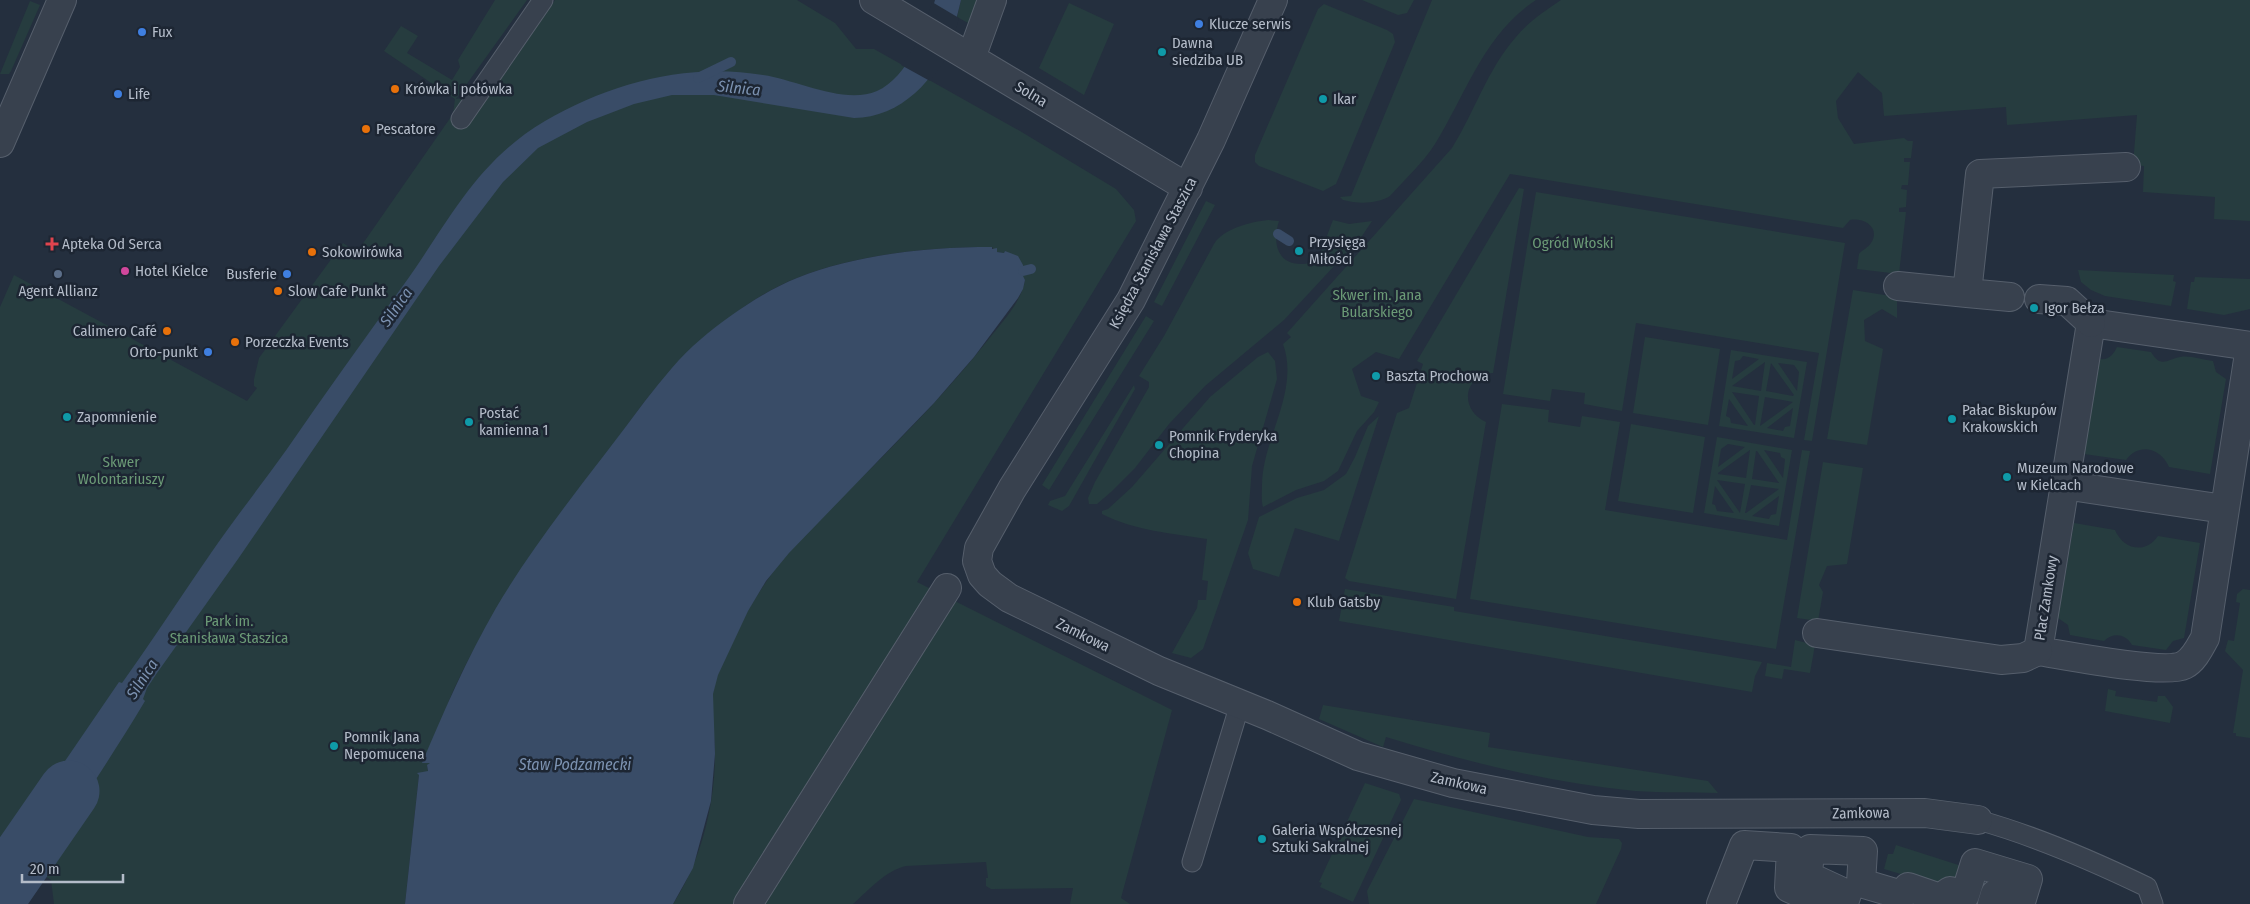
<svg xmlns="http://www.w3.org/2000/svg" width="2250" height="904" font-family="'Fira Sans Condensed',sans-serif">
<rect width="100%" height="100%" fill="#242f3e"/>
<path fill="#263c3f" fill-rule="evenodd" d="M495,0h32l-71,99 35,-5 64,-94h242l38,23 21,26h18l146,82 96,58 18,21 2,11 -219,361 255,128 -51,188 9,6h-60l3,-16 -82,1 -5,-3v-8h2l-2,-16 -80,4c-21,5 -36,23 -53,38h-180c28,-43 42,-99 42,-150 0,-20 -6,-41 -2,-61 7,-38 31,-79 53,-111 26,-38 62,-71 94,-103 45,-44 89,-90 128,-139 14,-18 33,-37 37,-60l-20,-29 -1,2 -8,-1 -4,-5c-63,0 -136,7 -195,31 -56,21 -114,77 -152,123 -68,94 -142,182 -191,288 -11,24 -17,51 -24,76h-3l1,7 -9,3 -14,129h-351l-3,-24 -51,-34v-539l14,-32 233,126 10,-13 -3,-2v-7l5,-21 84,-115 14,9 96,-138 2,-15 -71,-48 17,-25 17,10 -11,17 45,27 8,-13 -2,-7z
M961,0h16l-7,24 -13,-7z
M1362,0h52l-7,13 -9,2z
M1432,0h104c-52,34 -70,94 -101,144 -12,19 -30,35 -45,52 -13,8 -32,8 -47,4l-3,-3 11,-1z
M1561,0h689v221l-36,-2 1,-22 -72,-5 1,-26 -11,-1 4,-50 -130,10 -1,-18 -122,9 -2,-23 -24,-21 -22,29 2,17 16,26 50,-6 4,3h5l-2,17h-7v4h6l-2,23h-6l-1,4 6,1 -1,17 -7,1v4h7l-7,62 -42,-5 2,-15c3,-4 9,-6 12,-11 10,-15 -7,-26 -21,-23l-7,8 -333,-54 -111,185 -23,-7 -24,17 9,27 18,6 -5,10 -17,19 -19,40 -14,10 -28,9 -33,17c-2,-7 -1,-15 -1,-23 1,-47 38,-93 21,-140l8,-7 -4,-4 165,-185c23,-37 35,-78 64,-111 12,-15 29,-26 45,-37z
M30,1l10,4 -29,66 -2,3h-9z
M1069,3l45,21 -30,71 -45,-27z
M1324,4l63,26 6,4 2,8 -59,142 -13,7 -64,-25 -4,-4v-7l63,-146z
M1519,188l5,1 -31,184c-30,2 -34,37 -7,49l-30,177 -107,-18 -4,-3 52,-165 12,-5 14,-44 -6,-3z
M1536,192l309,51 -33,198 -8,-1 15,-87 -183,-30 -14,88 -38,-7 1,-11 -33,-4 -2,12 -47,-7z
M1206,201l9,4 -53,101 -8,-4z
M1268,220l11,1c-9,28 3,50 35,41l6,-8 13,-34 16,4 23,-3 -10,15 -78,84 -79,66 -36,38 -34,44 -24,24 -14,12h-8l-1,-6 7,-16 54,-95v-5l-10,-6 25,-40 50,-92c10,-16 37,-22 54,-24z
M2078,270l96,5 -1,6 3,1 -5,24 -66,-10 -14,-6 -10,-8z
M2195,277l55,2v30l-26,6 -37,-6 4,-27h3z
M1853,290l44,7v21l-15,-9 -18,11 1,21 18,8 -16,96 -40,-6z
M1146,316l8,5 -105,169 -7,-5z
M1645,337l75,12 -12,76 -75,-12z
M2117,347l34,5c10,17 17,7 29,5 9,-2 24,3 33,4l3,11 10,7 -16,95 -41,-7c-8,-19 -30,-25 -43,-7l-42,-6 16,-95c8,2 14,-5 17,-12z
M1731,350l76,12 -13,76 -75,-12zM1743,356l16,3 -27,20 3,-18 5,-1zM1765,362l-4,29 -29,-5zM1771,363l23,32 -1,1 -27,-5zM1778,363l16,2 5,7 -2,19zM1732,392l27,4 -4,29h-1zM1765,397l28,5 -33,24zM1729,399l19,27 -17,-3 -1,-5 -4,-2zM1793,408l-3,18 -5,1 -2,4 -16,-3z
M1268,352l7,9 2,18 -25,87 -4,54 -45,129 -12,9 -19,-5 25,-45 1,-8h8l2,-19 -6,-1 5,-41c-36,-6 -72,-8 -105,-25v-3l6,-2 24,-22 78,-90 48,-40z
M1134,385l1,4 -66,117 -7,5 -14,-6 2,-4 15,-5z
M1502,404l47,6 -1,12 32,5 2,-11 38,6 -15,88 182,30 15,-90 8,1 -34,198 -306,-50z
M1379,416l-40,125 -44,-13 -16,49 -26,-8 -5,-16 11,-36 38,-19 27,-8 22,-16 9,-17 13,-31z
M1631,424l74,13 -12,76 -75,-12z
M1717,437l75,13 -13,76 -75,-13zM1728,444l17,3 -27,20 3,-18zM1750,450l-4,28 -28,-4v-1zM1764,450l16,3 1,4 4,2 -2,19zM1756,451h1l22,32 -27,-4zM1717,480l28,4 -5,29zM1751,485l28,4 -33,24h-1zM1715,486l19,27 -17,-2 -2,-6 -3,-1zM1779,496l-3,18 -5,1 -2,4 -17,-3z
M1823,462l40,6 -16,96 -20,2 -8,19 4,7 -5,29 -21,-3z
M2074,523l41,7c8,19 30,25 43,6l42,7 -16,95 -11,3 -7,9 -34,-5c-6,-11 -19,-13 -28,-4l-34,-6 -2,-10 -10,-7z
M1345,589l109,18v4l308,51 -7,14 -3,16 -413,-71z
M2243,589l7,1v148l-14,-2v-3h-3l10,-63 -18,-19 3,-11 6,1 6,-38 -4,-1 1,-8z
M1795,640l20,5 -5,28 -26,-4 -2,10 -17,-3 2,-13 24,4z
M2108,689l8,2 -1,5 42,6 1,-6h7l8,11 -3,16 -65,-12z
M1323,705l167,28 -2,14 220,34 10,12c-27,-1 -56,0 -83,-2 -85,-8 -167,-29 -249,-54l-3,10 -64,-28z
M1365,783l34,11 2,6 -48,102 -33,-15 2,-4 -3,-1z
M1414,799l174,38 31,2 3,4 -1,6 -25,55h-227l-2,-13z
M1896,845l75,24 -7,24 -80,-24 4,-15h5z"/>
<path fill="#394c67" d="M935,0h26c-3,12 -6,25 -10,37 -13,42 -51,81 -97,81l-140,-23h-42l-38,9 -26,10 -21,8 -49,26 -35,34 -64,84 -201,293 -81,114 -10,15 -4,11 2,2c-31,52 -65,102 -97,153l-6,6 -13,6 -29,-20c8,-11 24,-10 34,-21l-2,-3 33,-61 54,-79 3,1c31,-43 59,-87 89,-130 24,-35 51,-69 76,-104 37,-54 76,-108 115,-162 46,-63 72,-124 143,-166 65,-38 143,-59 218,-46 34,5 81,30 114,16 30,-13 50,-62 58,-91z
M992,247v2l5,-1v4l7,1 1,-2 13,5 5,9v6l-2,1 4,8 -2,9 -5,9 -44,59 -40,46 -145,150 -23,28 -18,30 -30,64 -5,19 2,60 -4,47 -18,67 -20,36h-268l14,-129 -2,-2 11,-2 -1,-6 3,-2h-8c22,-52 45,-105 74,-155 43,-73 99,-139 149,-207 17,-21 35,-45 56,-62 26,-22 65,-49 96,-61 60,-24 132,-31 195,-31z"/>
<path fill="#242f3e" d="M932,2l27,16 -6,21 -10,24 -13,18 -29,-16 13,-17 11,-23z"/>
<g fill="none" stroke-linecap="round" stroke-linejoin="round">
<path stroke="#394c67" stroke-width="10" d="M698,78l33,-16
M1278,234l11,7
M1023,271l8,-2"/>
<path stroke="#394c67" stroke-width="61" d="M0,891l69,-100"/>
<defs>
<path id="service" d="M461,119l82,-119
M1978,820c58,16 115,41 169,67l6,17
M1192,862l48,-158"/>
<path id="pedestrian" d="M2250,346l-159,-23 -53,328c26,4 127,24 146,14 10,-5 16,-18 21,-27l45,-291
M2064,485l160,24
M748,904l199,-316
M1721,904l23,-59 47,3 -2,40 25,11 4,-8 26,12 3,-9 -39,-18 2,-27 53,2 -2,32 37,11 9,-3 1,-4 32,11 10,-7 15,4 10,-32 53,16 -7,23 -26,-8 -3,10"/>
<path id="minor" d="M874,0l314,188
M1273,0l-62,140 -80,160 -119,189 -33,59 -2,13 5,14 8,9 19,14 150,73 108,44 91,41 95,27 140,27 46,4 286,-1 53,7
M971,58l21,-58
M0,143l62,-143
M1898,286l69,7
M2010,297l-43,-4 13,-119 146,-7
M2039,299l28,2 24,22
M1817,633l184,27 22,-2 15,-7"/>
</defs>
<use href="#service" stroke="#565f6c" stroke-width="21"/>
<use href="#pedestrian" stroke="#565f6c" stroke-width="30"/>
<use href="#minor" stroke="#565f6c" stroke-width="30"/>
<use href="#service" stroke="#38414e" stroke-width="19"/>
<use href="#pedestrian" stroke="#38414e" stroke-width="28"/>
<use href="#minor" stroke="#38414e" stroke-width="28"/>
</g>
<g fill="#3f7fe0" stroke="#1d2633" stroke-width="2">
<circle cx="1199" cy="24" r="5"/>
<circle cx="142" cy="32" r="5"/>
<circle cx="118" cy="94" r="5"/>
<circle cx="287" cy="274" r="5"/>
<circle cx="208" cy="352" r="5"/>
</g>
<g fill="#0f9aa8" stroke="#1d2633" stroke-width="2">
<circle cx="1162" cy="52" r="5"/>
<circle cx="1323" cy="99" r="5"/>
<circle cx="1299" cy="251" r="5"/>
<circle cx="2034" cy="308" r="5"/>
<circle cx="1376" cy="376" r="5"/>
<circle cx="67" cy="417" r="5"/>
<circle cx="1952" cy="419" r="5"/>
<circle cx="469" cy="422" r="5"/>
<circle cx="1159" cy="445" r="5"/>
<circle cx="2007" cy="477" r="5"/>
<circle cx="334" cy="746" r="5"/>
<circle cx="1262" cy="839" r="5"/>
</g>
<g fill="#e8710a" stroke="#1d2633" stroke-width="2">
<circle cx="395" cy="89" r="5"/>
<circle cx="366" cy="129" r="5"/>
<circle cx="312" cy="252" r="5"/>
<circle cx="278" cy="291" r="5"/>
<circle cx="167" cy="331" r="5"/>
<circle cx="235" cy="342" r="5"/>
<circle cx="1297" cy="602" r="5"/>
</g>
<path fill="#e0444e" stroke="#1d2633" stroke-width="2" d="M49.5 236.5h5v5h5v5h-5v5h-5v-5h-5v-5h5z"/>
<circle fill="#d1479c" stroke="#1d2633" stroke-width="2" cx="125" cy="271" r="5"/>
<circle fill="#5c6f8a" stroke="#1d2633" stroke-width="2" cx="58" cy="274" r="5"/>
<g text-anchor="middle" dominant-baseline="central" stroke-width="5" stroke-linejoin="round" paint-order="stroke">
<g font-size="15" fill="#b4bcc9" stroke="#1d2633" text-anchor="start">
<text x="1209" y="24">Klucze serwis</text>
<text x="152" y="32">Fux</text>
<text x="1172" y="43">Dawna<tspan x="1172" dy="17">siedziba UB</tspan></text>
<text x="405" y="89">Krówka i połówka</text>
<text x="128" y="94">Life</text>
<text x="1333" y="99">Ikar</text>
<text x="376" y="129">Pescatore</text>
<text x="1309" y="242">Przysięga<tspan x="1309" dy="17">Miłości</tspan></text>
<text x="62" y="244">Apteka Od Serca</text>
<text x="322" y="252">Sokowirówka</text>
<text x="135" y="271">Hotel Kielce</text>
<text x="277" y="274" text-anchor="end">Busferie</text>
<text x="58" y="291" text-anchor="middle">Agent Allianz</text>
<text x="288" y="291">Slow Cafe Punkt</text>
<text x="2044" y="308">Igor Bełza</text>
<text x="157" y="331" text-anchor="end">Calimero Café</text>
<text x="245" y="342">Porzeczka Events</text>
<text x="198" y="352" text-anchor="end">Orto-punkt</text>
<text x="1386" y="376">Baszta Prochowa</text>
<text x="1962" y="410">Pałac Biskupów<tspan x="1962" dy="17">Krakowskich</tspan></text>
<text x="479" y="413">Postać<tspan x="479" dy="17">kamienna 1</tspan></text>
<text x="77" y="417">Zapomnienie</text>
<text x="1169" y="436">Pomnik Fryderyka<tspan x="1169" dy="17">Chopina</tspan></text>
<text x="2017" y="468">Muzeum Narodowe<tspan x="2017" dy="17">w Kielcach</tspan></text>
<text x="1307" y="602">Klub Gatsby</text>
<text x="344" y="737">Pomnik Jana<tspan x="344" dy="17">Nepomucena</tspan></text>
<text x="1272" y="830">Galeria Współczesnej<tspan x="1272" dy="17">Sztuki Sakralnej</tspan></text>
</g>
<g font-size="15" fill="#b4bcc9" stroke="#1d2633">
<text transform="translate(1031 94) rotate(31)">Solna</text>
<text transform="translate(1153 253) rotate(-62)">Księdza Stanisława Staszica</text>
<text transform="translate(2046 598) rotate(-81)">Plac Zamkowy</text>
<text transform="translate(1083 635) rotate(26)">Zamkowa</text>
<text transform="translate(1459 783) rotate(13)">Zamkowa</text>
<text transform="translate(1861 813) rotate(-1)">Zamkowa</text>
</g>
<g font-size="15" fill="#6b9a76" stroke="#1d2633">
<text x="1573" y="243">Ogród Włoski</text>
<text x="1377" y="295">Skwer im. Jana<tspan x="1377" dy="17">Bularskiego</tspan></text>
<text x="121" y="462">Skwer<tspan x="121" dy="17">Wolontariuszy</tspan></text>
<text x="229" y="621">Park im.<tspan x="229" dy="17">Stanisława Staszica</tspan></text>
</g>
<g font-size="16" font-style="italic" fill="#7c92b1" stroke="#1d2633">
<text transform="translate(739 88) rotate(6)">Silnica</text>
<text transform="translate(396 307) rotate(-55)">Silnica</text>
<text transform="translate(142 679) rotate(-57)">Silnica</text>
<text x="575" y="764">Staw Podzamecki</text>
</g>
</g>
<path d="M22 874v8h101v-8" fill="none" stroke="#b4bcc9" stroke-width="2.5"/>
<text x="30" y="874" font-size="15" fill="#b4bcc9" stroke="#1d2633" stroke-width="4" paint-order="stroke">20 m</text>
</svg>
